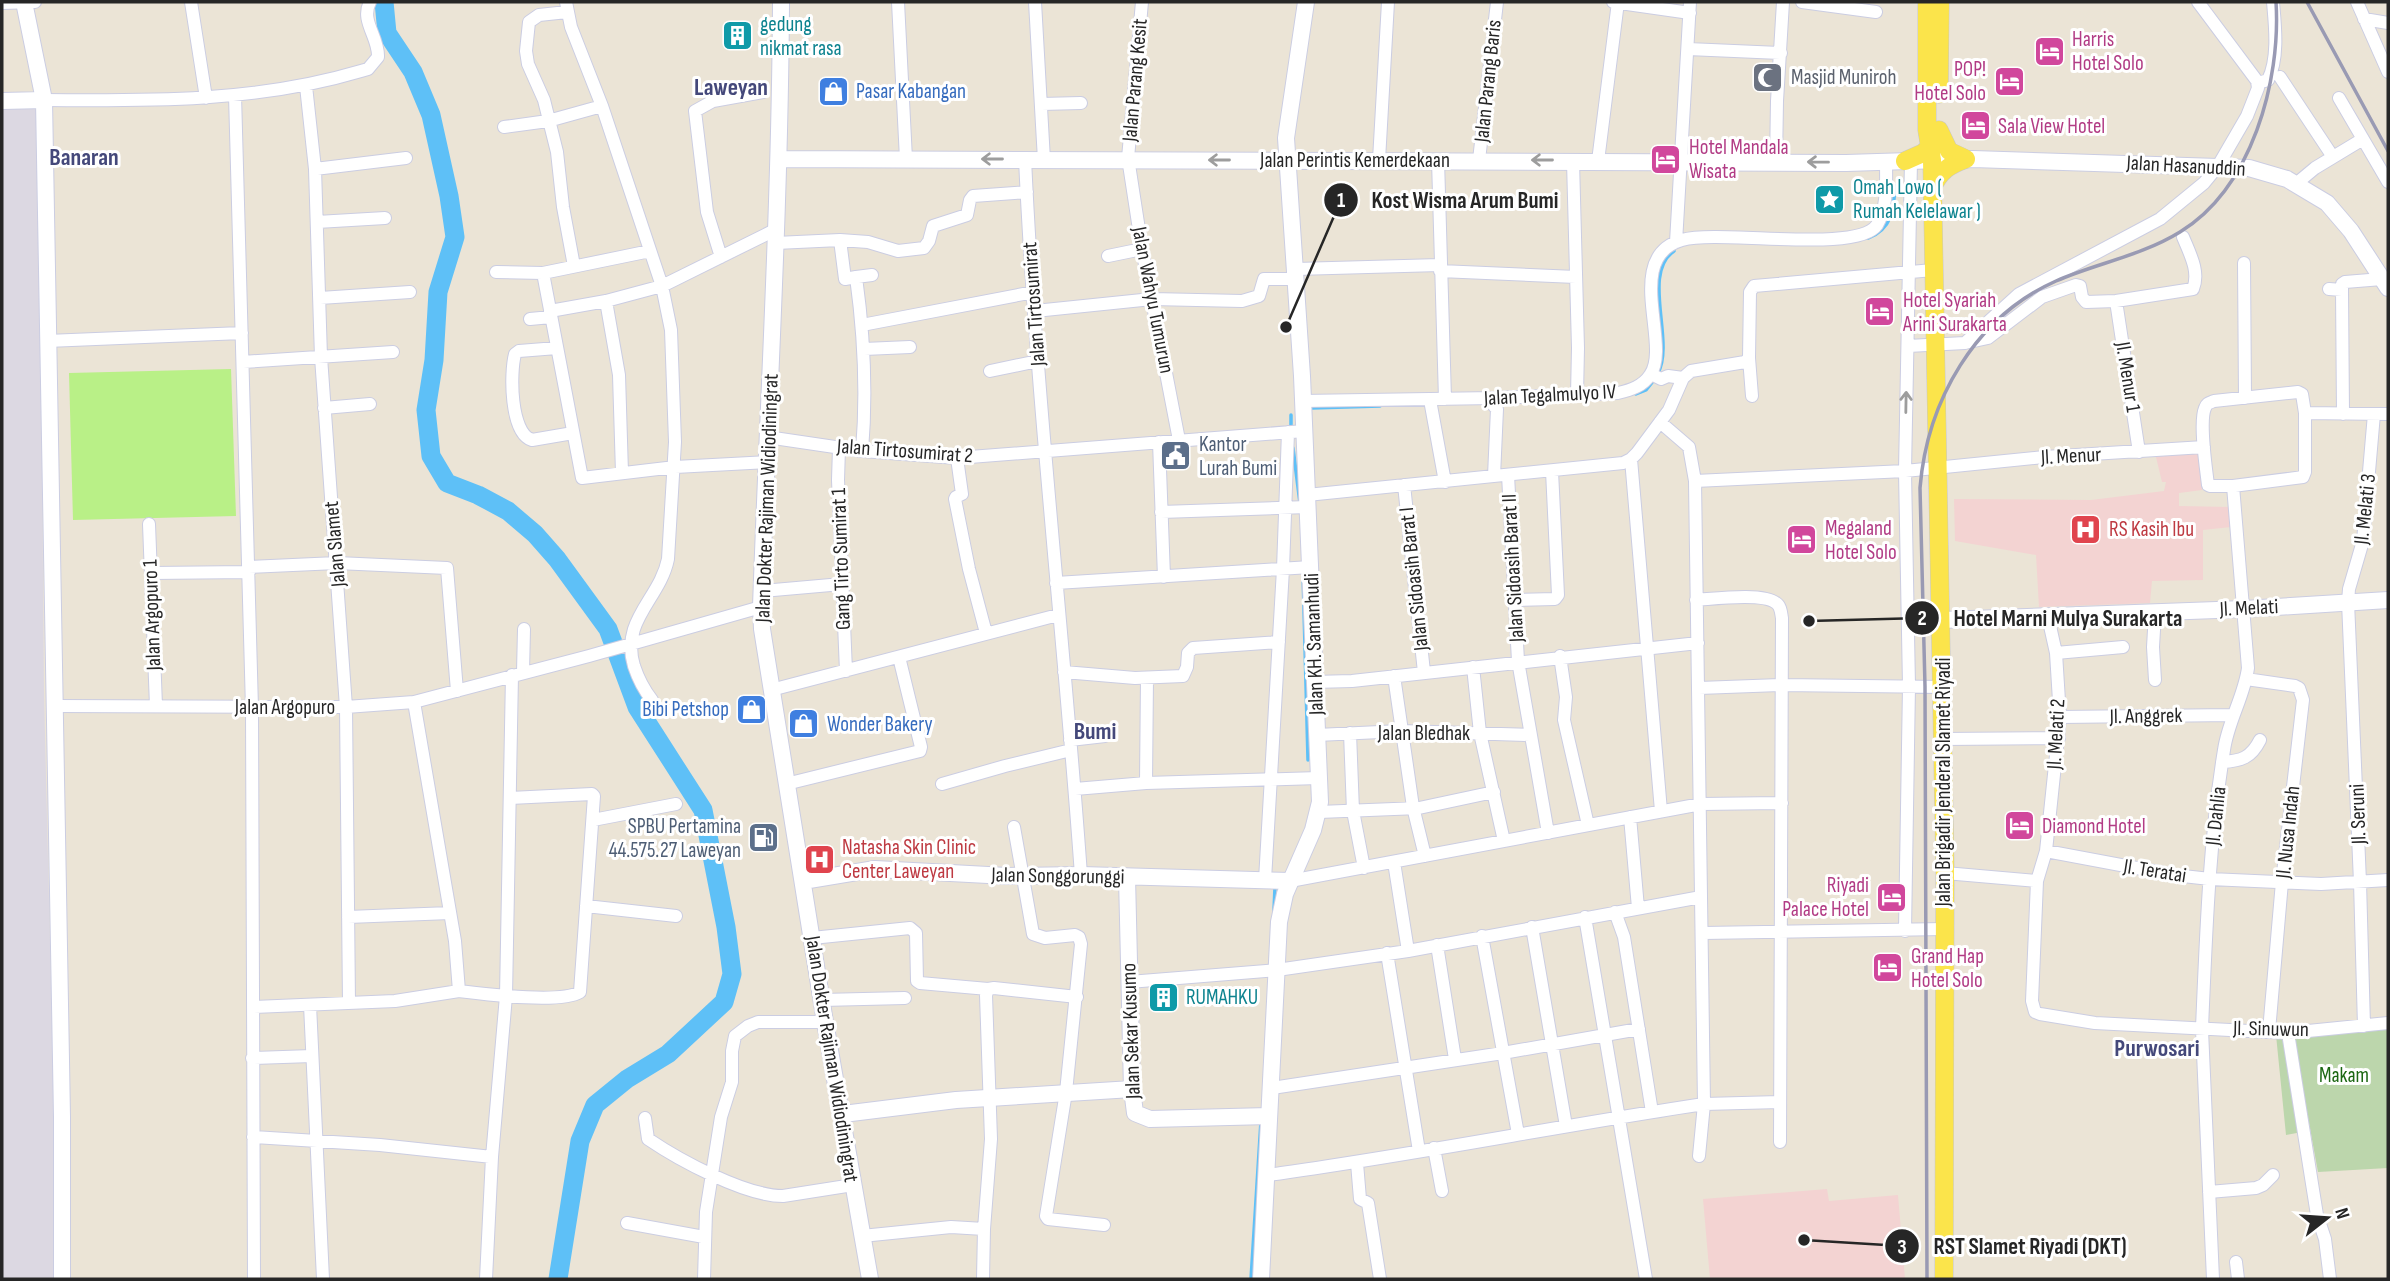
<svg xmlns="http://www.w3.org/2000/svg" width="2390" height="1281" font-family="'Sofia Sans Condensed',sans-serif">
<rect width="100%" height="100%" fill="#ebe4d6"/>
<path fill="#dcd8e2" d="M2,105h29l8,9 5,578 14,587h-56z"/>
<path fill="#f3d3d2" d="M2199,449l3,41 -23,3v13l51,1 1,20 -28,3v50l-51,1 -2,22 -111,4 -3,-52 -81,-14 -1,-42 137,1 73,-9 2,-9h-4l-7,-29z
M1827,1189l2,12 69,-6 7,84h-195l-7,-80z"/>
<path fill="#bcd6ac" d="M2388,1026v142l-70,4 -25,-136z
M2276,1035h10l16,97 -16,3z"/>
<path fill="#b9f087" d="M231,369l5,147 -163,4 -4,-147z"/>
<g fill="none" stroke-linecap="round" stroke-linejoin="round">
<path stroke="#5ec0f7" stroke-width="3.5" d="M1868,238c24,-9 26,-29 27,-52
M1658,373c17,-32 -17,-100 16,-122
M1636,394l10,-4 8,-10
M1312,408l68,-2
M1291,430v-15
M1293,448l7,55
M1303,573l5,187
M1274,910l1,-23
M1251,1279l10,-158"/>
<path stroke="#5ec0f7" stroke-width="19" d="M384,2l3,31 26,39 18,43 18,81 6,41 -17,55 -4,68 -8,50 5,46 16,27 31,12 30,16 27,23 22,25 51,70 29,78 66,103 23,117 6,47 -8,28 -56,52 -41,25 -32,26 -15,36 -22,138"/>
<defs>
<path id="street" d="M191,2l15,96
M566,2l5,25 31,79 60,180 9,44 4,112 -7,117c-8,40 -48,61 -34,107 4,12 10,24 18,34
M898,2l8,157
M1035,2l9,158
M1142,2l-14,156 14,91 37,191
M1613,2l77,11
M1802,2l74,10
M2357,2l31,70
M2,3l33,-1
M567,12l-28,3 -10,7 -3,29 2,13 16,36 13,52 6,55 11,59
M2364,19l24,4
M1688,49l93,4
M2280,77l53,80
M2258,83l10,-3c11,-22 7,-55 5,-78
M306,86l9,83 6,188 25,350 3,296
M235,95l17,613 2,571
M2339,98l49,84
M44,100c107,1 213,2 317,-29l7,-2 10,-12c1,-20 -18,-36 -8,-55
M1041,104l40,-1
M504,127l44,-6 54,-15
M1025,159c11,239 39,477 56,716
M1379,160l9,-158
M1438,160l7,239
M1479,160l18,-158
M1573,161l5,187 -1,47
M1598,161l20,-159
M1776,162l1,-61 6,-99
M315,169l91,-11
M2297,183l18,-15 48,-29
M317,222l68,-4
M840,240l28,2 30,9 26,-3 5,-7 4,-15 34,-11 3,-15 3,-4 54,-4
M1676,242l14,-240
M776,243l64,-3 5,39 11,-2c8,58 11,115 6,174
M1108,256l34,-7
M721,257l-14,-45 -12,-101 18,-10 50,-9
M2244,263l1,135
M1296,269l144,-4
M1440,271l136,6
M496,272l47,1 107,-22
M543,273l39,205 93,-11 92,-5
M856,277l16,-2
M2329,289l13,1 1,124
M2342,290v-6l3,-2 37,-3
M320,298l90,-6
M606,301l13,74 3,98
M2116,301l23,151
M550,311l56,-10 56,-15 115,-57
M1035,311l117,-12 90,2 17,-5 5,-17h32
M530,319l21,-2
M862,325l172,-33
M47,341l195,-8
M1965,343l54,-49 141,-75 44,-36 14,-17 29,-50 11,-28 -1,-7 -59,-79
M1908,346l57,-3 23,-5 54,-41 34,-12 4,1 2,11 4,5 30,-1 77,-12c7,-17 -3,-35 -10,-52
M557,348l-38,3 -4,3c-5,19 -5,79 17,86l41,-7
M864,349l46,-2
M1749,358l3,38
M243,362l150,-10
M990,371l48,-10
M1651,374l10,5 7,-3 15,2
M2298,392l4,2 3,19v59l-2,5 -70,9h-23l-2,-1c-2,-17 -9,-63 -3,-77 2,-5 4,-5 9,-7z
M1430,400l15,82
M1302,401l192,-3 124,-5c13,-3 25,-7 32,-18 22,-30 -28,-118 32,-135 38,-11 175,14 195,-15 11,-18 9,-44 9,-63
M324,408l46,-4
M2305,413l83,1
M767,437l95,14 95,7 347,-27
M1159,442l5,135
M839,448l-1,32 8,191
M957,458l5,36 -6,3 -1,2 14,70 17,64
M1631,459l30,352
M1508,475l10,186 30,172
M1494,476l3,-67 -3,-3v-8
M1695,481l210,-10 139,-14 160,-10
M1404,485l20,187
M1307,495l316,-32 8,-4 6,-6 32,-43 14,-32 8,-7 54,-9 4,-4 1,-66 4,-6 179,-16
M1161,512l147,-5
M149,524l7,182
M249,567l88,-4 110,5 10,123
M151,573l98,-1
M1056,583l255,-16
M762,591l80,-7
M1514,600l41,-1 3,-4 -6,-124
M1696,600c17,-1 67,-8 80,3 5,3 5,10 6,15l-2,524
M2056,653l67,-6
M1560,656l6,41 -2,23 24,105
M1473,667l7,66 24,108
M523,672l1,-43
M1064,672l71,6 48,-2 4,-9 1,-14 5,-5 86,-6
M1394,676l19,131 12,49
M2246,679l49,7 4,2 4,12 -21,182 -13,149
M2155,680l-2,-33 2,-34
M1314,682l38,-1 346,-38
M1699,688l83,-3 161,2
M771,690l287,-75
M54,706l292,1 68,-5 175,-46 172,-49
M2060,717l172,-2
M1350,733l3,78 11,57
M1317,735l84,-4 129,4
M1943,739l116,-1
M1070,740l35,-4
M2222,762c19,-1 29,-4 38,-22
M1146,783l1,-105
M786,784l134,-33 1,-4 -22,-90
M942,784l63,-18 66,-16
M1075,789l71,-6 173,-5
M1319,812l100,-4 75,-16
M1630,817l8,91
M593,820l83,-16
M1014,827l19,107 12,4 30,-3 4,2 2,7 -15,148 -20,124 2,3 56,6
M2046,851l14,-134 -4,-64 -8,-36
M1394,862l14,89
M1945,873l92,8 9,-30 128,24 36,4 111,5 67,-4
M1265,880l18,-311 5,-137
M1290,881l411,-77 81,-1
M2037,881l-5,120 3,11 5,2 55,9 193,10 100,-10
M586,906l90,10
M1615,912l9,25 28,175
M348,917l102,-4
M1585,917l61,362
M1532,927l34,199
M1905,931l4,-245 -4,-215 6,-310
M1703,933l241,-4
M1482,936l36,198
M812,938l98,-10 6,5 1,48 3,2 68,6 6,-1 83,9
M1437,945l18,114
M1387,953l32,198
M1129,982l148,-12 131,-19 293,-54
M459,991c25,3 101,13 121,1l14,-196 -2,-2 -82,4
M822,1000l83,-2
M310,1005l13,274
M253,1007l142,-6 64,-10 -4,-50 -41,-239
M2364,1026l-4,-144 -12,-280 1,-13 14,-48 11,-127
M2202,1028c4,-93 7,-186 22,-278 4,-29 20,-53 24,-82l-15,-182
M2202,1030l11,249
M2288,1033l29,182 8,24 5,40
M252,1058l60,-2
M1272,1088l231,-35 136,-24
M645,1118l3,21c31,21 97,57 135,57l70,-11
M253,1137l127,8 112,12
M1434,1148l8,43
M1699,1156l5,-52 76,-2
M1357,1163l3,36 8,4 12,76
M1268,1175c146,-20 290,-49 436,-71l-9,-623 -6,-34 -29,-25
M2209,1192l47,-4 7,-3 10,-10
M627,1223l77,14
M862,1236l89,-9 33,2
M2236,1262l2,17
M486,1279l6,-122 14,-161 6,-321
M704,1279l2,-67 15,-95 11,-35v-31l3,-15 13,-10 10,-4h67
M983,1279l1,-50 7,-90 -5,-144 2,-6"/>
<path id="secondary" d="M24,2l20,98 18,1017v162
M781,2c-1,202 -13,403 -20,605l1,22 63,393 45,257
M2,101l42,-1
M779,159l1067,4 127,-4 276,9 38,11 40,24 24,28 37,57
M1942,620l302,-11 144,-9
M1127,877l5,212 3,24 15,6 119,-3
M803,881l72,-12 132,7 74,-1 209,6
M843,1114l113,-14 176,-11
M1261,1279l18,-357 6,-28 28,-64 7,-28 -18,-426 -16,-238 20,-136"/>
<path id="primary" d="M1927,2v128l5,30 13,713 -1,406
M1939,94l1,-92
M1939,130l10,21 17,8
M1905,161l18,-8 13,-12
M1932,188c8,-17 17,-23 34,-29"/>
</defs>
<use href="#street" stroke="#cbcde2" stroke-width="14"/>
<use href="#secondary" stroke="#cbcde2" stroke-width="18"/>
<use href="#primary" stroke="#c7c7c7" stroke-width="19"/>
<use href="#street" stroke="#fff" stroke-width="12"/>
<use href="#secondary" stroke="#fff" stroke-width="16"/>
<use href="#primary" stroke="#fbe44b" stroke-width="18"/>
<path stroke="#999ab3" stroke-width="3.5" d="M2307,2l81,149
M1927,1279l-2,-593 -5,-198c7,-87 55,-171 136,-207 41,-18 85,-25 124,-49 72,-44 101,-151 96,-230"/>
</g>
<defs><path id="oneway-shaft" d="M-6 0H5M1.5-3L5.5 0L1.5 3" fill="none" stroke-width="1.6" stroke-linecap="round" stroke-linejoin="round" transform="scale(1.75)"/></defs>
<g stroke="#9d9d9d">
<use href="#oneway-shaft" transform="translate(992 159) rotate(-180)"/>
<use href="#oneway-shaft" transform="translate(1219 160) rotate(-180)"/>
<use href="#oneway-shaft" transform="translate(1542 160) rotate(-180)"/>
<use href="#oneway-shaft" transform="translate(1818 162) rotate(-179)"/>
<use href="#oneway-shaft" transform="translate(1906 402) rotate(-89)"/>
</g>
<defs>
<symbol id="building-square" viewBox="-11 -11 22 22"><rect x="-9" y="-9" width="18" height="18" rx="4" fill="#0f9aa8" stroke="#fff"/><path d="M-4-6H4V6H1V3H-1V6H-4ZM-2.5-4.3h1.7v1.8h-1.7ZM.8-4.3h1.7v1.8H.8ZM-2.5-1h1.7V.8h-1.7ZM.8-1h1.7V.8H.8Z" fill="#fff"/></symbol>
<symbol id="hotel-square" viewBox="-11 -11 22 22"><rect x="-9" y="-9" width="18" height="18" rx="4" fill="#d1479c" stroke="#fff"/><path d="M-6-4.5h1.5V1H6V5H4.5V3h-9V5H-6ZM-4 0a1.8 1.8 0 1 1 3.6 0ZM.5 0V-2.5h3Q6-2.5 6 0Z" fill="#fff"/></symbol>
<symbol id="mosque-square" viewBox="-11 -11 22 22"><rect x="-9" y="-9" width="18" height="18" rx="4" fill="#6b7280" stroke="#fff"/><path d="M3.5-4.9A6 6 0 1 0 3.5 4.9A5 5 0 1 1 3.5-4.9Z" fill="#fff"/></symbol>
<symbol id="shop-square" viewBox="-11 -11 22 22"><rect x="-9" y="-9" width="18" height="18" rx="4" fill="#3f7fe0" stroke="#fff"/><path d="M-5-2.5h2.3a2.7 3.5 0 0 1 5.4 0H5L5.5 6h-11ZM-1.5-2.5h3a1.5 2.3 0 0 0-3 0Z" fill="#fff"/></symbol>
<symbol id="sight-square" viewBox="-11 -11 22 22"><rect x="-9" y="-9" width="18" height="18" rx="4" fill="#0f9aa8" stroke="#fff"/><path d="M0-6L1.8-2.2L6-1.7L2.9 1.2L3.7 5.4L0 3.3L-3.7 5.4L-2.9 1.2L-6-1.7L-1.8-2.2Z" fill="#fff"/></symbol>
<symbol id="civic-square" viewBox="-11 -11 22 22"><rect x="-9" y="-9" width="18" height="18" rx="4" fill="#5c6f8a" stroke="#fff"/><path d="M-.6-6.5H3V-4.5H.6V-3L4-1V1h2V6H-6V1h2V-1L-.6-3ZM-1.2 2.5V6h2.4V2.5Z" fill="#fff"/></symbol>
<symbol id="hospital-square" viewBox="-11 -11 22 22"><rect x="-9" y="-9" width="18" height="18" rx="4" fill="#e0444e" stroke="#fff"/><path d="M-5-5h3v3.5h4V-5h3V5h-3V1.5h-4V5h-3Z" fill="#fff"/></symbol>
<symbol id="fuel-square" viewBox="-11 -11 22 22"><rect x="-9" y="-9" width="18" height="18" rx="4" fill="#5c6f8a" stroke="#fff"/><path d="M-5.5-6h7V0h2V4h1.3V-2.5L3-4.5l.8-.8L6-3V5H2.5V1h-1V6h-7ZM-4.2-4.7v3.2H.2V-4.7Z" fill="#fff"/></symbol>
</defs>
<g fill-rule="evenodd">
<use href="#building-square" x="720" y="18" width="35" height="35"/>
<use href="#hotel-square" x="2032" y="34" width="35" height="35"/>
<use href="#mosque-square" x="1750" y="60" width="35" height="35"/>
<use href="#hotel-square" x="1992" y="64" width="35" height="35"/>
<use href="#shop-square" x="816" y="74" width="35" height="35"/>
<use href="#hotel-square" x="1958" y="108" width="35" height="35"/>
<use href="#hotel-square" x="1648" y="142" width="35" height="35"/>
<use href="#sight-square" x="1812" y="182" width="35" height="35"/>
<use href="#hotel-square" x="1862" y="294" width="35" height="35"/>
<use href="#civic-square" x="1158" y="438" width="35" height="35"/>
<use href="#hospital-square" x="2068" y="512" width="35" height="35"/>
<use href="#hotel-square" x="1784" y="522" width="35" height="35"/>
<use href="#shop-square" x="734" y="692" width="35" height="35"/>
<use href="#shop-square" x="786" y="706" width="35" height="35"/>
<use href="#hotel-square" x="2002" y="808" width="35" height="35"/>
<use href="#fuel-square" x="746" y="820" width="35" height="35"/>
<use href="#hospital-square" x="802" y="842" width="35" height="35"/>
<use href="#hotel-square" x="1874" y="880" width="35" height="35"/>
<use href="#hotel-square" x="1870" y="950" width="35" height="35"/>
<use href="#building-square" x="1146" y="980" width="35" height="35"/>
</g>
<g text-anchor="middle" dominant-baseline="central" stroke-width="6" stroke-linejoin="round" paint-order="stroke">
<g font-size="21" fill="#0d838f" stroke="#fff" text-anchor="start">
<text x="760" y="24">gedung<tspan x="760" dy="24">nikmat rasa</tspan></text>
<text x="1853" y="187">Omah Lowo (<tspan x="1853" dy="24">Rumah Kelelawar )</tspan></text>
<text x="1186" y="997">RUMAHKU</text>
</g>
<g font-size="21" fill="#b23c85" stroke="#fff" text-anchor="start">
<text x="2072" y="39">Harris<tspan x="2072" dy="24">Hotel Solo</tspan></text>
<text x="1986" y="69" text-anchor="end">POP!<tspan x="1986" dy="24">Hotel Solo</tspan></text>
<text x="1998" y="126">Sala View Hotel</text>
<text x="1689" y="147">Hotel Mandala<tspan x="1689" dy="24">Wisata</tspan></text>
<text x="1903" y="300">Hotel Syariah<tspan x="1903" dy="24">Arini Surakarta</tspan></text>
<text x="1825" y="528">Megaland<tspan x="1825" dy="24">Hotel Solo</tspan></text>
<text x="2042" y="826">Diamond Hotel</text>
<text x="1869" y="885" text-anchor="end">Riyadi<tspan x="1869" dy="24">Palace Hotel</tspan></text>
<text x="1911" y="956">Grand Hap<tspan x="1911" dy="24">Hotel Solo</tspan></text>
</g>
<g font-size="21" fill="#5b616d" stroke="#fff" text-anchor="start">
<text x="1791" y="77">Masjid Muniroh</text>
</g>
<g font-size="21" fill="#262626" stroke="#fff">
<text transform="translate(1135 80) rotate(-85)">Jalan Parang Kesit</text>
<text transform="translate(1488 81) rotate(-84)">Jalan Parang Baris</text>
<text x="1355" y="160">Jalan Perintis Kemerdekaan</text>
<text transform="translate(2186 166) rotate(3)">Jalan Hasanuddin</text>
<text transform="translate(1153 300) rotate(79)">Jalan Wahyu Tumurun</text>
<text transform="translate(1034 304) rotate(-94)">Jalan Tirtosumirat</text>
<text transform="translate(2128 377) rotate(81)">Jl. Menur 1</text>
<text transform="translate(1550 395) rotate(-3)">Jalan Tegalmulyo IV</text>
<text transform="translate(905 451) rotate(4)">Jalan Tirtosumirat 2</text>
<text transform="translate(2071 456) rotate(-3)">Jl. Menur</text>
<text transform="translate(767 498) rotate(-88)">Jalan Dokter Rajiman Widiodiningrat</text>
<text transform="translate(2365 509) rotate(-84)">Jl. Melati 3</text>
<text transform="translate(335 544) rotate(-95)">Jalan Slamet</text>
<text transform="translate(841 559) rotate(-92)">Gang Tirto Sumirat 1</text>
<text transform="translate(1513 568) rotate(-93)">Jalan Sidoasih Barat II</text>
<text transform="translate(1414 579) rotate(-96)">Jalan Sidoasih Barat I</text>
<text transform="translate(2249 608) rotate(-3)">Jl. Melati</text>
<text transform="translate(152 615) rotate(-92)">Jalan Argopuro 1</text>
<text transform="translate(1314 644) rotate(-92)">Jalan KH. Samanhudi</text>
<text x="285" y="707">Jalan Argopuro</text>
<text transform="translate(2146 716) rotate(-1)">Jl. Anggrek</text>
<text x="1424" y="733">Jalan Bledhak</text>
<text transform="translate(2056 734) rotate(-87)">Jl. Melati 2</text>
<text transform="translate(1943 782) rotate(-90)">Jalan Brigadir Jenderal Slamet Riyadi</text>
<text transform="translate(2358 814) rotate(-92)">Jl. Seruni</text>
<text transform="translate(2216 816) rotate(-84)">Jl. Dahlia</text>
<text transform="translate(2288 832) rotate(-84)">Jl. Nusa Indah</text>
<text transform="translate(2155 871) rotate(9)">Jl. Teratai</text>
<text transform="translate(1058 876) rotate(1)">Jalan Songgorunggi</text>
<text transform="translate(2271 1029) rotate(1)">Jl. Sinuwun</text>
<text transform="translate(1131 1031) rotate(-92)">Jalan Sekar Kusumo</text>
<text transform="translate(832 1059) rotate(81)">Jalan Dokter Rajiman Widiodiningrat</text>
</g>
<g font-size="21" fill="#366cbe" stroke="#fff" text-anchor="start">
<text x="856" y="91">Pasar Kabangan</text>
<text x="729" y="709" text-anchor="end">Bibi Petshop</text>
<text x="827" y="724">Wonder Bakery</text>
</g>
<g font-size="21" fill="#4e5e75" stroke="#fff" text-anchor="start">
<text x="1199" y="444">Kantor<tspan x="1199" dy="24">Lurah Bumi</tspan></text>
<text x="741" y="826" text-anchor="end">SPBU Pertamina<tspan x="741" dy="24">44.575.27 Laweyan</tspan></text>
</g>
<g font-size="21" fill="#be3a42" stroke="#fff" text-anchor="start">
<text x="2109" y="529">RS Kasih Ibu</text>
<text x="842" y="847">Natasha Skin Clinic<tspan x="842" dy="24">Center Laweyan</tspan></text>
</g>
<g font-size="21" fill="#1c6713" stroke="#fff">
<text x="2344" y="1075">Makam</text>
</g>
<g font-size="24" font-weight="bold" fill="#44487a" stroke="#fff">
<text x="731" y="87">Laweyan</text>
<text x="84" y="157">Banaran</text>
<text x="1095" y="731">Bumi</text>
<text x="2157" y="1048">Purwosari</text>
</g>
</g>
<path fill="none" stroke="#262626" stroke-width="2.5" d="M1286 327L1341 200M1809 621L1922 618M1804 1240L1902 1246"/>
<g fill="#262626" stroke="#fff" stroke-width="2.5">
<circle cx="1286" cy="327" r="7"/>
<circle cx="1809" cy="621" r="7"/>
<circle cx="1804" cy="1240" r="7"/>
<circle cx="1341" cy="200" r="18"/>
<circle cx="1922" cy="618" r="18"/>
<circle cx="1902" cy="1246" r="18"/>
</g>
<g font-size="21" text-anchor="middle" font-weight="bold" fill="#fff">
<text x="1341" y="207">1</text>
<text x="1922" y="625">2</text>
<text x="1902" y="1254">3</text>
</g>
<g font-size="23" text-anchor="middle" font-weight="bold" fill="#262626" stroke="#fff" stroke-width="6" stroke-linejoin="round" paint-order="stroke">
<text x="1465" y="208">Kost Wisma Arum Bumi</text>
<text x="2068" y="626">Hotel Marni Mulya Surakarta</text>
<text x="2030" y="1254">RST Slamet Riyadi (DKT)</text>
</g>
<rect width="2390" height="1281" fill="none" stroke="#262626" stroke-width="7"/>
<g transform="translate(2327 1218) rotate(73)" stroke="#ffffff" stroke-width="5" paint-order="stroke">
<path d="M0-5L12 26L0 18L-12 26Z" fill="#262626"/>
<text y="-10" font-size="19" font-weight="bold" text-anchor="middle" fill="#262626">N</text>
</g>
</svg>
